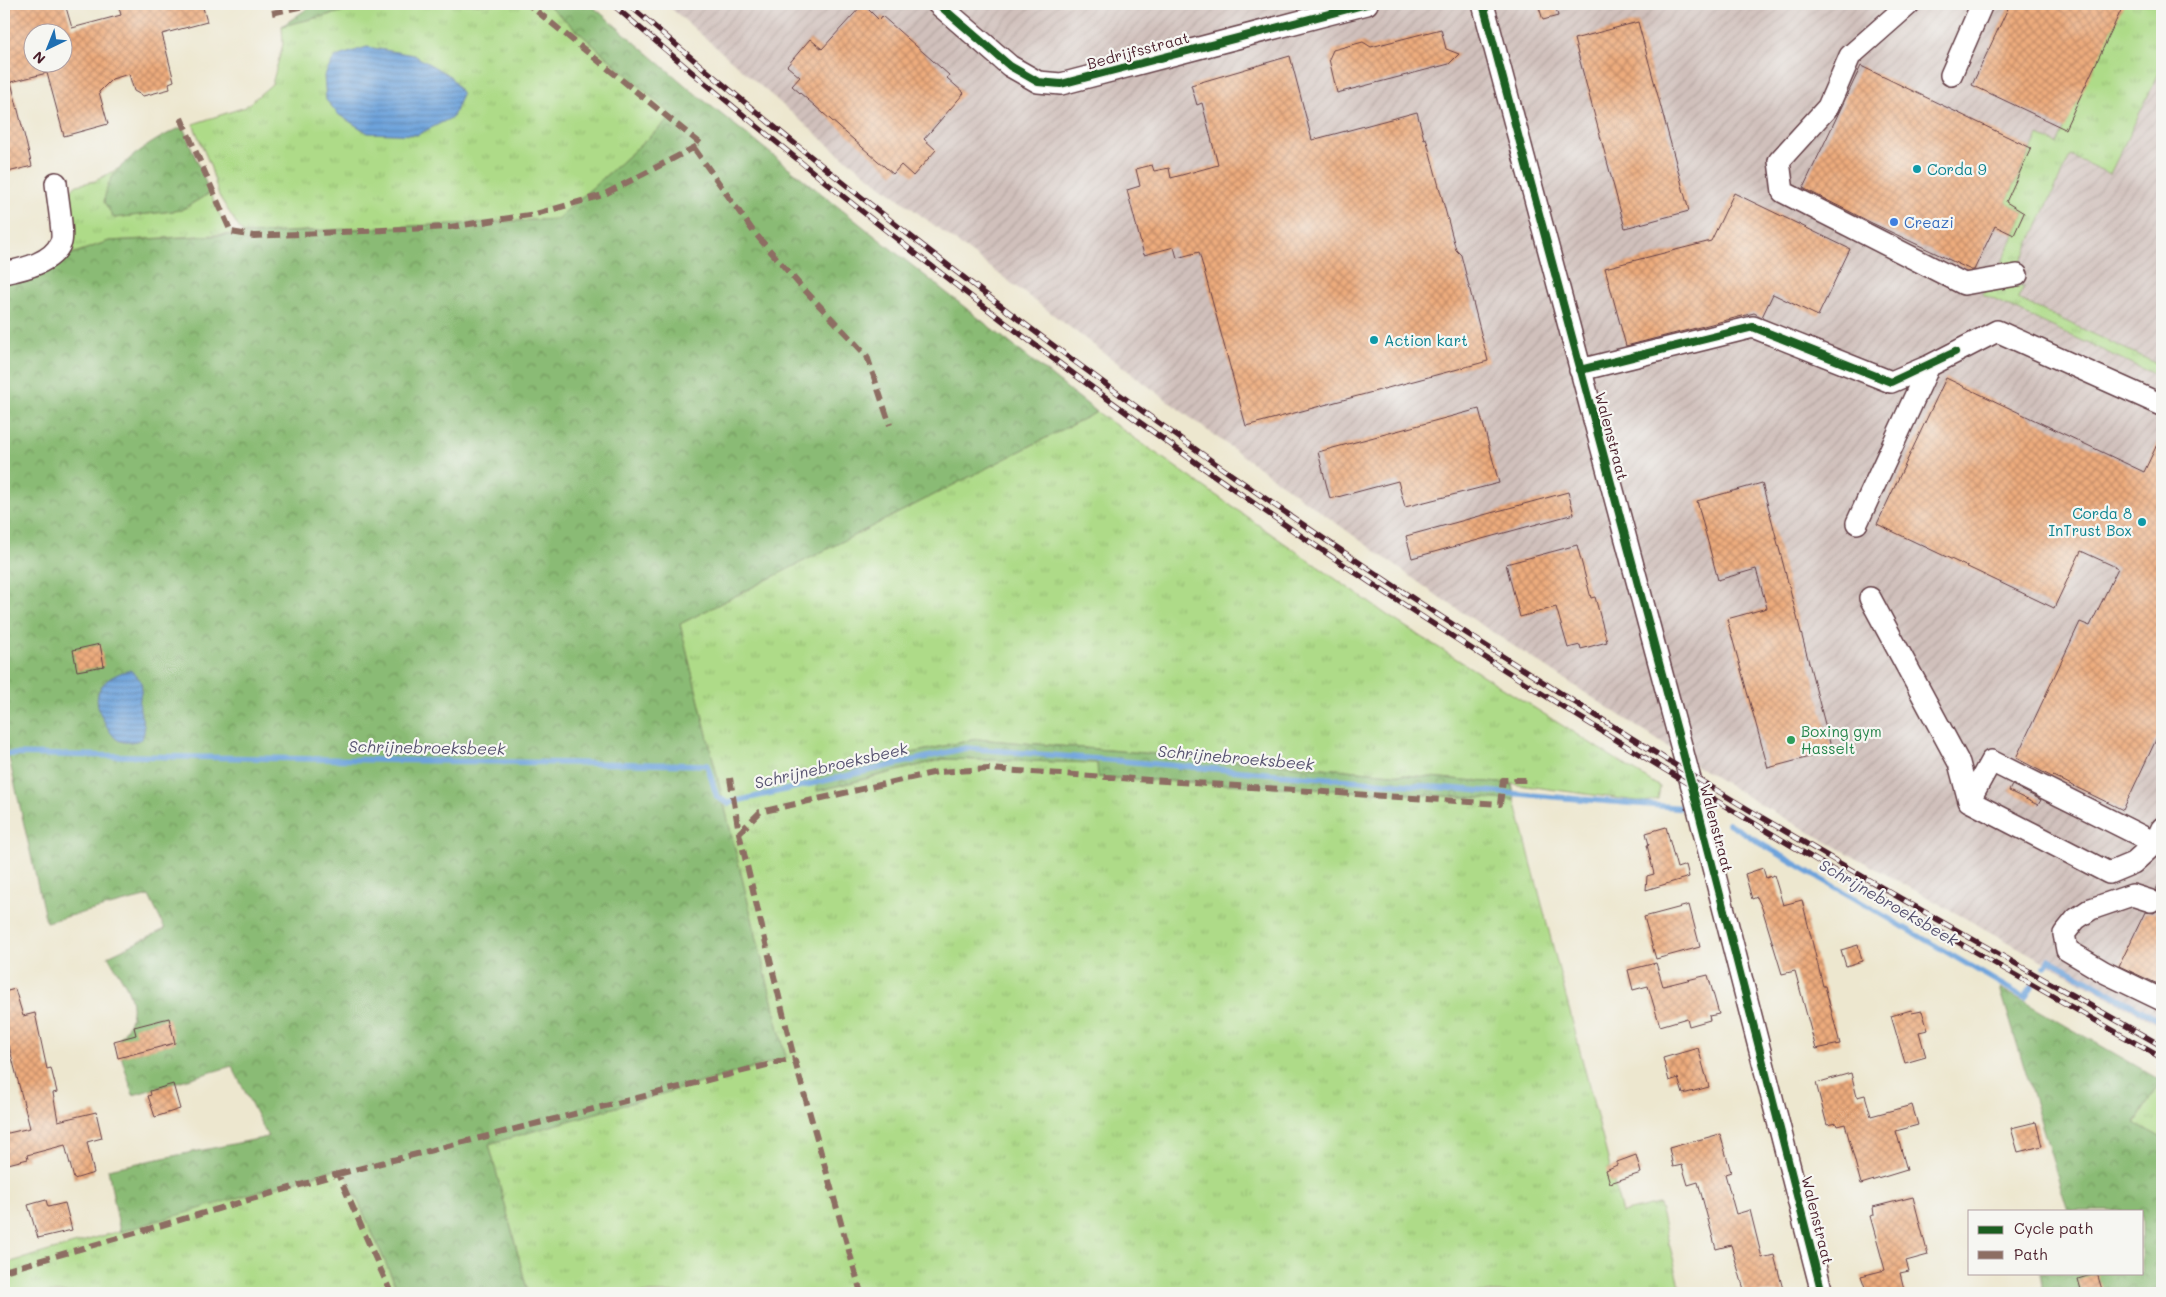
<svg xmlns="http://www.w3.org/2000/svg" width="2166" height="1297" font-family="Mali,sans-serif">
<defs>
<pattern id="industrial-furrows" width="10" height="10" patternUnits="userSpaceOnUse" patternTransform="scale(1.25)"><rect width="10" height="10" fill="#d0c0bb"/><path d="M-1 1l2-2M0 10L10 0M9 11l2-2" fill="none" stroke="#b4a5a1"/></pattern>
<pattern id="grass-tufts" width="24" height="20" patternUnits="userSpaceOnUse" patternTransform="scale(1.25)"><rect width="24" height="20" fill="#aedb88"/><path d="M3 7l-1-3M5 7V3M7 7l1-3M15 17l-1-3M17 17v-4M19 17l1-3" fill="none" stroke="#97bc76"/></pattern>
<pattern id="forest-crowns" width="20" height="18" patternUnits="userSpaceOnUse" patternTransform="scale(1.25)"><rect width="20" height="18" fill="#8abb74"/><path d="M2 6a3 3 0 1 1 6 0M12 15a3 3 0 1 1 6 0" fill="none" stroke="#73975f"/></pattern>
<pattern id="water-rules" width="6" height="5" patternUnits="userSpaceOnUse" patternTransform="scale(1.25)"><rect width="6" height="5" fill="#6da3db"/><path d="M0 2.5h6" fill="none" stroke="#5c84b2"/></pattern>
<pattern id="building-cross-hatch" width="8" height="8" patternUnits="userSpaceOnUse" patternTransform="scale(1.25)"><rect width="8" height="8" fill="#edac7d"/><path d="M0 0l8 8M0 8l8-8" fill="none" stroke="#c28b67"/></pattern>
</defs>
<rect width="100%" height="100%" fill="#f6f6f2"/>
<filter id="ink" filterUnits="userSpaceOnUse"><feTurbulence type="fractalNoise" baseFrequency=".02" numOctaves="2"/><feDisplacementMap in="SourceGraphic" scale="10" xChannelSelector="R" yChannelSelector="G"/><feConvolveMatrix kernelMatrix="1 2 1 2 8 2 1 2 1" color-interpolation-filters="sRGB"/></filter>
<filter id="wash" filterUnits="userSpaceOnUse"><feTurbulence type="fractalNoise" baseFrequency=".0096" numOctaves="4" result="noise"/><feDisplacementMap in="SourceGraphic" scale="20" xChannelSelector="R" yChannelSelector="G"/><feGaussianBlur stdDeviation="1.12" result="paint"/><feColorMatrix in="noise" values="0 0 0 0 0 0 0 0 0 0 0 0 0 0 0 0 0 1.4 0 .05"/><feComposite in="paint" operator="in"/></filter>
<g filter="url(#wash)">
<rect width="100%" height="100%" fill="#ede7cf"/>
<path fill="url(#industrial-furrows)" d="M666,4h1496v1023l-401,-222 -64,-39 -258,-169 -235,-169 -366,-275z"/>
<path fill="url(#grass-tufts)" stroke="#7c7d5a" d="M374,4h173l126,112 -116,103 -314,15 -24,-38 -9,-31 -17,-41 52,-17 27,-23 11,-40 -1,-18z
M2123,4h39v63l-52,107 -40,-18 -51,110 -20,3 25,-56 -18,-11 32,-67 19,9z
M123,166l-12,13 3,39 67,-8 29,-17 12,26 11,15 -124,7 -43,15 2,-59 3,-7 6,-5 18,-4z
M2024,286l-6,13 144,67v12l-180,-84 4,-4z
M1097,412l293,205 270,170 -2,12 -13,3 -133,-18 -535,-45 -160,34 1,18 126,-32 153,4 1,14 417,23 107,413 37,-9 23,89h-1154l-39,-149 297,-86 -106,-434z
M2161,1080l1,1v57l-27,-14z
M343,1167l56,126h-395v-29z"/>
<path fill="url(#forest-crowns)" stroke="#6a6d50" d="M314,4h60l-92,22z
M547,4h43l102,87 405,321 -417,212 106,434 -297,86 39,149h-129l-56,-126 -223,65 -12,-63 160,-32 -36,-71 -99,29 -16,-53c29,-34 11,-53 -9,-86l57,-27 -16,-33 -103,26 -42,-186v-458l105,-37 448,-22 116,-103z
M183,127l27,66 -29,17 -67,8 -10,-16c1,-8 3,-16 7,-23 12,-20 50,-44 72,-52z
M977,739l535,45 3,16 -417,-23 -1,-14 -153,-4 -127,32v-18z
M2000,988l161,92 -26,43 27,15v155h-119l-3,-20h102v-62h-74z"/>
<path fill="url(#water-rules)" stroke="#5c6183" d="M367,47l47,8 36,21 12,18 -9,23 -36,18 -49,-2 -29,-18 -13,-15 -2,-24 11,-19z
M130,670c21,16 7,21 10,39 1,13 8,15 2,30 -7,3 -17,5 -24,1 -6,-4 -11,-13 -14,-19 -16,-27 -2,-44 26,-51z"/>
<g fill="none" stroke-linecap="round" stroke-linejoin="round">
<path stroke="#6da3db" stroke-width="5.5" d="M4,754l703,11 10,32 11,6 238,-55 720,60
M1728,823l37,23 260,152 7,-12
M2045,966l4,-7 113,63"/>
</g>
<g id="blocks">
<path fill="url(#building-cross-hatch)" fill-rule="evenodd" d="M4,4h61l7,24 49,-13 -3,-11h39l1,3 13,-3h31l5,18 -45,12 12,47 -5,2 1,6 -27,7 -9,-5 -5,-17 -17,5 -13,13 9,32 -44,12 -17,-63 -36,9 21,84 -28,7zM32,32h30v30h-30z
M863,4l16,16 3,-4 67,59 -2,3 17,15 -40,46 12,11 -23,26 -12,-11 -8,9 -101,-88 8,-9 -13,-11 23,-27 12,10z
M1538,4h17l3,12 -15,4z
M2010,4h114l-59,125 -93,-44z
M1638,22l51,189 -64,17 -51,-189z
M1441,29l5,20 13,5 -10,10 -112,29 -8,-34 4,-9 30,-8 8,5z
M1290,56l22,84 105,-28 7,27 2,-1 30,112 5,5 27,106 -242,65 -47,-174 -22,6 -3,-11 -30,8 -17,-65 13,-4 -4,-17 16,-4 2,6 15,-3 2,10 47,-13 -16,-62 -5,2 -6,-20z
M1861,66l170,82 -25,54 18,11 -10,22 -19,-9 -21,44h-3l-99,-47 -69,-35z
M1734,193l116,56 -32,67 -45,-22 -11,23 -8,-4 -128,33 -21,-78 106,-27z
M1946,378l198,94 18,-38v293l-39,83 -70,-34 -1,1 -36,-19 64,-136 10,4 28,-58 -37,-17 -27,57 -177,-84z
M1479,409l20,74 -94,24 -7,-26 -68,18 -12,-47z
M1762,483l70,268 -64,17 -41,-149 40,-11 -11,-39 -38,11 -21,-79z
M1568,492l6,22 -162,44 -6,-22z
M1577,545l14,53 4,-1 12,45 -26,7 -1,-4 -12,3 -12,-41 -36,10 -14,-53z
M100,644l4,22 -27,5 -4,-21z
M2012,785l29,15 -3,5 -29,-14z
M1666,827l11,41 9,-3 3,12 -43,13 1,-14 7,-2 -7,-29h2l-3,-12z
M1763,868l3,10 8,-3 9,30 19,-5 21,86h2l15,58 -24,5 -21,-78 -13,3 -20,-66 -5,-11 -5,2 -7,-25z
M2162,877v19l-6,-6z
M1689,905l11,42 -44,12 -12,-42z
M2162,906v80l-43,-20 26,-54 9,1z
M1858,945l4,16 -16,5 -5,-16z
M1656,963l7,23 45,-11 11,39 -10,2 1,4 -21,6 -2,-8 -27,8 -12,-40 -15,4 -5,-20z
M15,989l8,27 12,-3 12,56 4,-1 6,24 -4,1 5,28 38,-9 6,26 -15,4 7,31 -20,6 -9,-34 -38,10 1,4 -24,6v-31l26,-6 -21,-82 -5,1v-55z
M1911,1010l1,3 10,-2 6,19 -9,2 7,25 -21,6 -14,-47z
M169,1018l6,25 -57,15 -4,-17 22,-6 -2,-8z
M1698,1048l11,39 -26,7 -5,-16 -9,3 -6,-23z
M1851,1073l6,24 8,-2 6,21 41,-11 6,20 -22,6 11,39 -46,14 -16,-60 -8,2 -1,-3 -9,2 -11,-42z
M173,1084l7,25 -25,8 -7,-21 3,-1 -1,-4z
M2036,1122l6,24 -24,6 -7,-24z
M1720,1134l11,38 -6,2 11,40 14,-4 12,48 12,-3 10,38h-39l-14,-48 -15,4 -18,-67 -10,3 -6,-20 -9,2 -4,-19z
M1636,1155l5,18 -31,10 -4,-13 11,-5v-3z
M1913,1197l15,58 -22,6 3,10 -9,2 5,20h-38l-6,-17 24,-6 -15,-54 4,-1 -1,-8z
M46,1200l2,7 17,-4 7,27 -34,8 -10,-33z
M2097,1273l6,20h-21l-4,-14z"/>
</g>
</g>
<g filter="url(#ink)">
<use href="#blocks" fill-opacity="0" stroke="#623d44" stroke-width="1"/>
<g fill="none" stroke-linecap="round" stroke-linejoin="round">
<defs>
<path id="minor" d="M938,4l72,62 28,16 23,2 306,-80
M1483,4l215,805 124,484
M1909,4l-59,52 -22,51 -49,54 4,31 181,92 53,-9
M1951,75l31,-71
M4,273c19,-4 49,-10 57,-31 3,-7 -4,-48 -5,-59
M1580,370l173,-43 138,55 38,-16 68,-35 165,74
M1857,523l72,-157
M1870,598l89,165 10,38
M2162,828l-7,15 -164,-82 -22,40 140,72 24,-10 22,-20 7,3
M2151,901l-19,-6 -41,14 -15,10 -12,15 3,16 37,22 58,28"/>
</defs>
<use href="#minor" stroke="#623d44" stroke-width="24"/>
<use href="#minor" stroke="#fff" stroke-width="21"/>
<defs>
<path id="rail" d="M612,4c271,234 559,452 860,645 225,145 457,278 690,409
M628,4c269,231 553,446 852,638 68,43 136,87 205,129 156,96 318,185 477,275"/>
</defs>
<use href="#rail" stroke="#4a1f2b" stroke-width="5.5"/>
<use href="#rail" stroke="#f6f6f2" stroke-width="4" stroke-dasharray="11" stroke-linecap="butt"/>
<path stroke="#8d6e63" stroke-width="6" stroke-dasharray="12 6" stroke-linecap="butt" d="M272,13l41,-9
M181,118l50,114 23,4 196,-9 86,-13 67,-19 98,-51 -173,-140
M694,148l59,83 46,53 68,72 23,69
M730,778l9,55 55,225 67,235
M739,833l21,-21 177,-40 52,-3 511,35 3,-24h23
M338,1174l456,-116
M4,1271l334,-97 53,119"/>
<defs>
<path id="cycleway" d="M938,4l72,62 28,16 23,2 306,-80
M1483,4l215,805 124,484
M1580,370l173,-43 138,55 64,-30"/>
</defs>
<use href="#cycleway" stroke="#f6f6f2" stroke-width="11"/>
<use href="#cycleway" stroke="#1b5e20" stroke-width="8"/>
</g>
</g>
<g fill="#0f9aa8" stroke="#f6f6f2" stroke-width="2">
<circle cx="1917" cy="169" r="5"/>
<circle cx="1374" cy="340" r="5"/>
<circle cx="2142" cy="522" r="5"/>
</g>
<circle fill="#3f7fe0" stroke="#f6f6f2" stroke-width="2" cx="1894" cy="222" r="5"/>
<circle fill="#2e9e5b" stroke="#f6f6f2" stroke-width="2" cx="1791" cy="740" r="5"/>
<g text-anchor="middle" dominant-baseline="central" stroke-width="4.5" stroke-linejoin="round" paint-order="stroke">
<g font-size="15" fill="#4a1f2b" stroke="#f6f6f2">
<text transform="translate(1138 50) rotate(-15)">Bedrijfsstraat</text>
<text transform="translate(1612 436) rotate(75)">Walenstraat</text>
<text transform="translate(1717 828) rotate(75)">Walenstraat</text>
<text transform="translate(1818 1220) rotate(76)">Walenstraat</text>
</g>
<g font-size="15" fill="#0d838f" stroke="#f6f6f2" text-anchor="start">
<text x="1927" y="169">Corda 9</text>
<text x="1384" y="340">Action kart</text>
<text x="2132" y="513" text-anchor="end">Corda 8<tspan x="2132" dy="17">InTrust Box</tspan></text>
</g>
<g font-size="15" fill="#366cbe" stroke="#f6f6f2" text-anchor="start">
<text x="1904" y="222">Creazi</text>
</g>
<g font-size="15" fill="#27864d" stroke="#f6f6f2" text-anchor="start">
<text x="1801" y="731">Boxing gym<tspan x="1801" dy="17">Hasselt</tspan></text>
</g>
<g font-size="16" font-style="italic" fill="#585471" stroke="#f6f6f2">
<text transform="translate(427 747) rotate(1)">Schrijnebroeksbeek</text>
<text transform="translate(1236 757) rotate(5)">Schrijnebroeksbeek</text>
<text transform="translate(831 765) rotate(-13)">Schrijnebroeksbeek</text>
<text transform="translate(1889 902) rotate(30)">Schrijnebroeksbeek</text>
</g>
</g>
<rect width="2166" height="1297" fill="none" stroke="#f6f6f2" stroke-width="20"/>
<rect x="1968" y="1210" width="175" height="65" fill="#f6f6f2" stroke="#b1a0a2"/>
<rect x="1978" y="1226" width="25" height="8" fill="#1b5e20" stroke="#b1a0a2"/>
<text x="2014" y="1234" font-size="15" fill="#4a1f2b">Cycle path</text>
<rect x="1978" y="1251" width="25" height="8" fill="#8d6e63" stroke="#b1a0a2"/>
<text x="2014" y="1260" font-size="15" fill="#4a1f2b">Path</text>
<g transform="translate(48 48) rotate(223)"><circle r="24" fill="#f6f6f2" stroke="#b1a0a2"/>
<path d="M0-4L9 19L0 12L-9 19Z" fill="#1f6fb2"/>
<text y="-8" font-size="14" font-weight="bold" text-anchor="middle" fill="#4a1f2b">N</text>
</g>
</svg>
